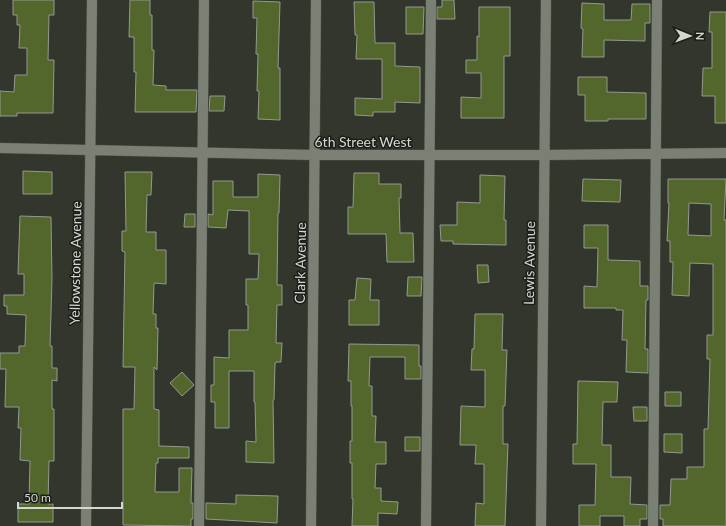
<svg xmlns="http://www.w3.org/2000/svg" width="726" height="526" font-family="Lato,sans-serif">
<rect width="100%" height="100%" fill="#32362d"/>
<path fill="#53672c" stroke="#94998e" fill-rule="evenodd" d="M13,0h41v15h-5l-1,45h6l-1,53h-36v3h-17v-25l14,1 1,-17h12v-27h-8l1,-23h-3v-10h-4z
M130,0h20v15h2v35h2l-1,35 13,1v4h31l-1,22h-61l1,-40h-2v-35h-5z
M442,0h12l1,19h-18v-12h5z
M253,1l27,1 -2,66h2v52l-22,-1 1,-28h-2l1,-37h-2l1,-36h-4z
M354,2h20l1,41h20v23l25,1v36l-25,-1v10h-22v4l-18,-1v-17l27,1v-40h-26l1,-24h-2z
M582,3l22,1v16h27l1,-16h18v19h-5v18l-41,-1v17h-22l1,-28 -2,-1z
M406,7h18l-1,27h-17z
M479,7h31v49h-6v62h-43v-21l20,1v-25h-15v-13h11v-24l2,1z
M710,12h16v111h-11v-27h-13l1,-28h9v-36h-3z
M578,77h29v15l39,1v26h-38v2h-23v-26h-7z
M210,96h15l-1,15h-15z
M23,171l29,1v22h-29z
M125,172h27l-1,23h-4l-1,37h10v18h10v34l-12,-1 -1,31h3v14h2l-1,42 -3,-3v42l5,1v36l30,1v11h-31v5h-2l-1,29h24v-24h13l-1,35h2v16h-2v7l-68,-1v-116h11l1,-42h-12l2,-115 -3,-1v-20h4z
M354,173h25v11h22v14h-2l1,35h13l1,29h-27l-1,-28h-38v-27h5z
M258,174l22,1 -1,38h-1l-1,72h5v20h-5l-1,38h6l-1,19h-5v1h-1l-1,37h-1l1,63 -28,-1v-21l10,1 -1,-40h-1v-31h-25v57h-14v-26h-4v-17h3v-28l15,1v-28h19v-25h-2v-26h12l1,-25h-10v-43l-21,-1 -2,18 -18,-1v-13l5,1v-34h20v16h25z
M480,175l25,1 -1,44h2v25l-53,-1v-3h-12l-1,-16h17v-23l23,1z
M583,179l38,1 -1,22 -38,-1z
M668,179h58l-2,41h2v306h-63v-7h-3v-14h10l1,-26h16v-12h17v-38h4l2,-70h-3v-24h6v-71l-23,-1 -1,33 -17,-1 1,-33h-3v-21h-3l2,-38h-1zM689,203l22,1v32l-23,-1z
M185,214h10v13h-11z
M20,216l31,1 1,62 -2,67h2v22h5v13l-5,-1v29h2v52h-5l-1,43h5v18h-35v-18h11l1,-43 -10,-1 1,-32h-3l1,-21h-14l1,-38h-6v-16h19v-7h6l1,-31 -19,-1v-8h-3v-11h20v-21h-6z
M584,225h24v35l32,1v25h8v14h-2l-1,49h3v24l-22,-1 1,-32h-5l1,-30h-7v-2h-32v-22l13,1 1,-39h-14z
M477,265h11l1,17 -11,1z
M408,277h14l-1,19h-14z
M357,278l14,1 -1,21h9v25h-30v-25h6z
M475,314h28l-1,36h5l-2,56h-2v38h5l-3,82h-30l1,-23 8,1v-40h-9l1,-19h-16l1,-39 24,1v-37h-14l1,-21h2z
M349,344l70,1v21h2v13h-16v-22h-35l-1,29h3v30h4l-1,26h11v22h-10l-1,24h6v13l17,1 -1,12 -19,-1v13h-26l1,-27h-1v-36h-2v-22h2v-35h-1v-25h-3z
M182,372l12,13 -12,11 -12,-13z
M578,381l40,1 -1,20h-14l-1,43h9v32h20l-1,27 17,1v14h-7v7h-16v-10h-24v10h-21v-21h16l1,-41h-23v-20h4z
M665,392h16v14h-16z
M633,407h14v14h-13z
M664,434h18v19l-18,-1z
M405,437h15v14h-15z
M236,495l42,1 -1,27 -71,-4v-16l30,1z"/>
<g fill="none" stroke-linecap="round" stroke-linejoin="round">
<defs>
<path id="minor" d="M0,148l315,7h230l181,-2
M86,526l6,-526
M199,526l5,-526
M311,526l5,-526
M426,526l5,-526
M541,526l5,-526
M653,526l4,-526"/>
</defs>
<use href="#minor" stroke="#4e514a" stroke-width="11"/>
<use href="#minor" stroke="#7b8075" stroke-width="10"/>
</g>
<g text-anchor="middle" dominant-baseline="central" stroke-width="3" stroke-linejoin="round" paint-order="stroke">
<g font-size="14" fill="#d5d7d1" stroke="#1b1d18">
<text x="363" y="141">6th Street West</text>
<text transform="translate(75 263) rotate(-89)">Yellowstone Avenue</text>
<text transform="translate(300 263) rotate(-89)">Clark Avenue</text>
<text transform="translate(529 263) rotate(-89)">Lewis Avenue</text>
</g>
</g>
<g transform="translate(690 36) rotate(91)" stroke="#1b1d18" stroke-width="3" paint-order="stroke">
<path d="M0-3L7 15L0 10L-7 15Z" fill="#d5d7d1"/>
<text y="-6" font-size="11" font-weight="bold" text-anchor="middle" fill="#d5d7d1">N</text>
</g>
<path d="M18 502v6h104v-6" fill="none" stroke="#d5d7d1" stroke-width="2"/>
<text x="24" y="502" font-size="12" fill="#d5d7d1" stroke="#1b1d18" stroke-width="3" paint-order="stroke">50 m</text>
</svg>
